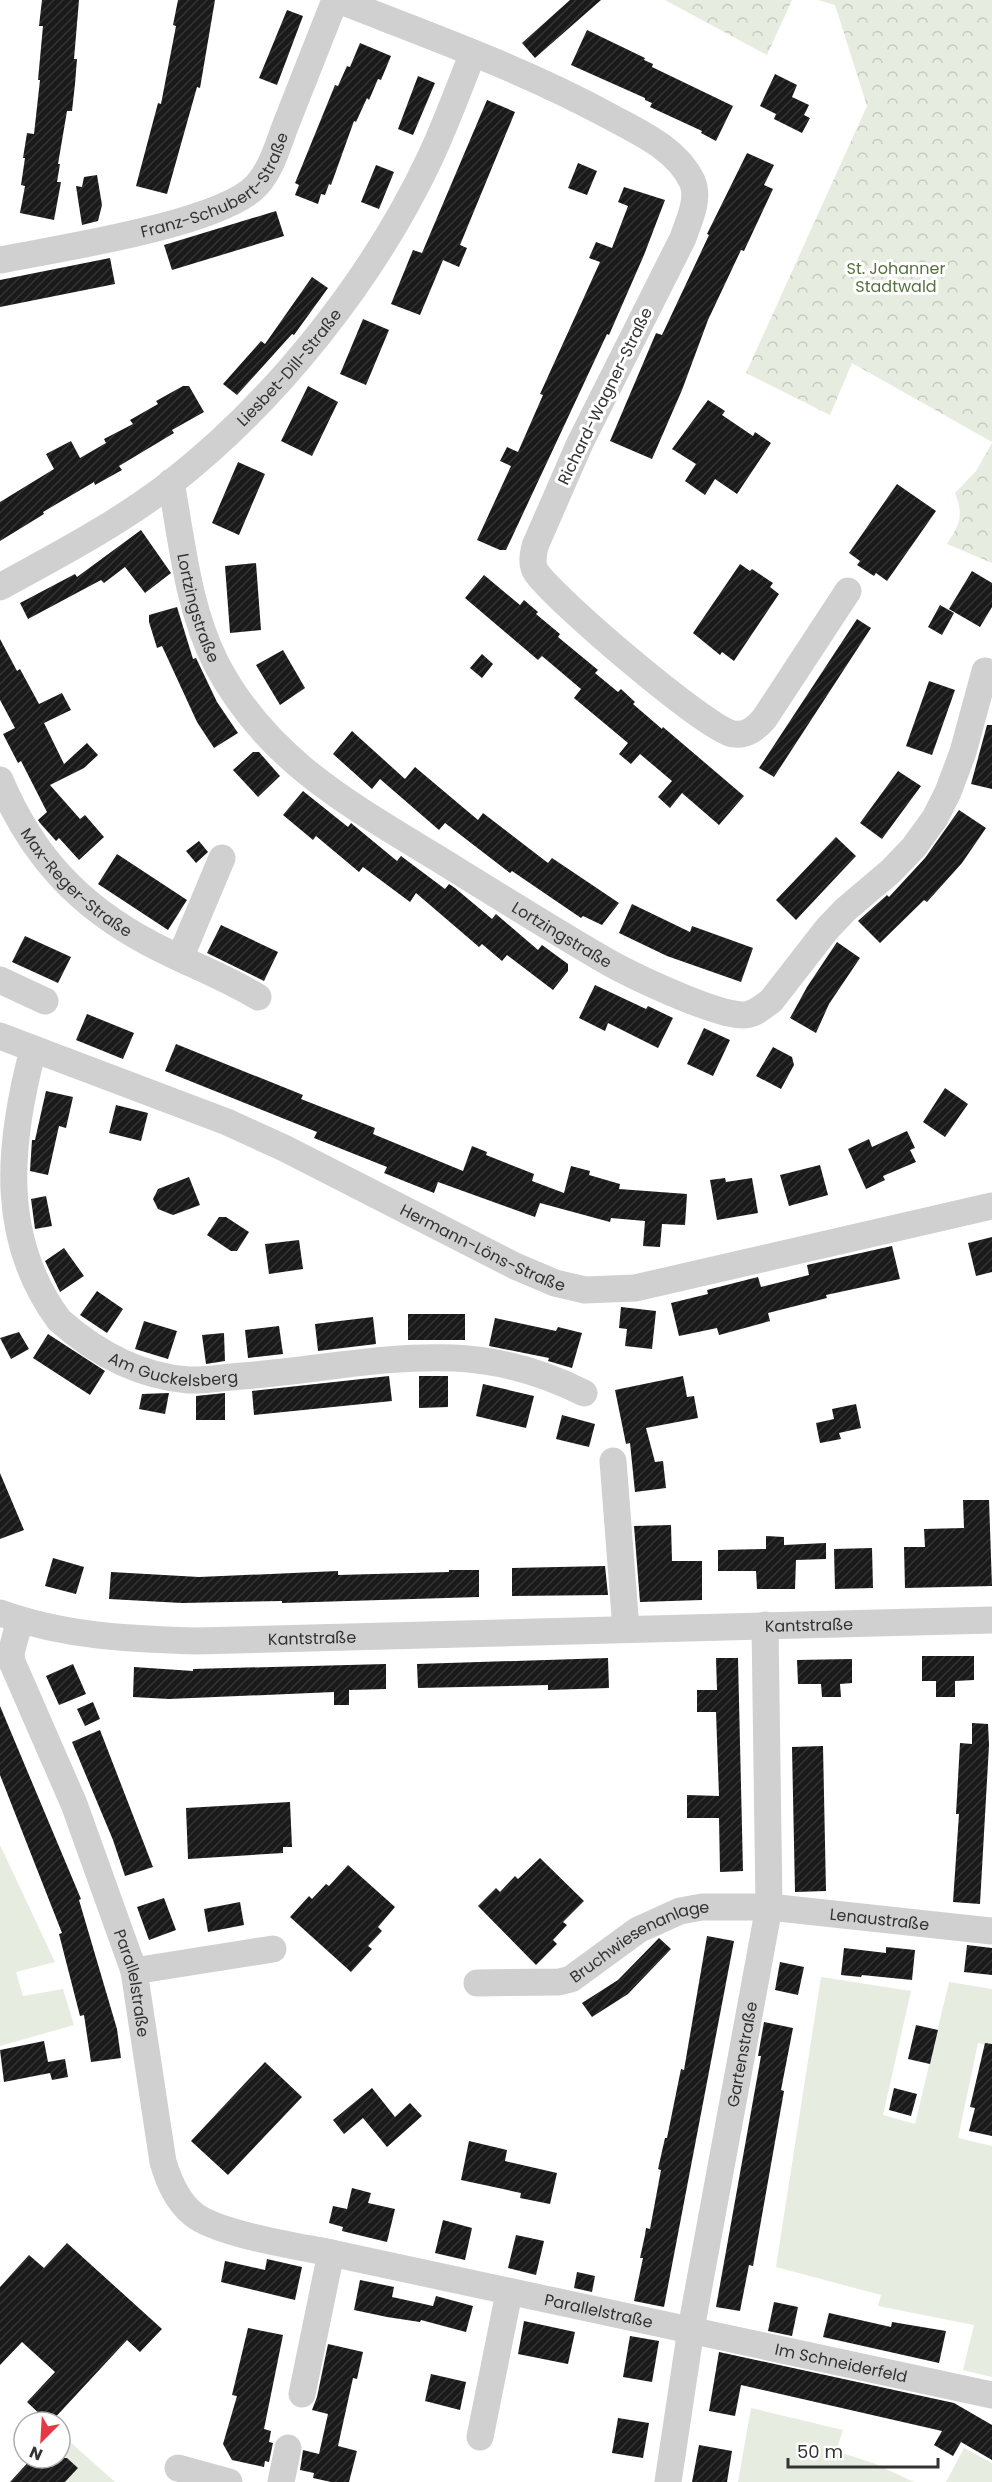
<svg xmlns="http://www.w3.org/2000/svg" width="992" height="2482" font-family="Poppins,sans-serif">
<defs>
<pattern id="forest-crowns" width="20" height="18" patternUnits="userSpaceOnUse" patternTransform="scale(1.5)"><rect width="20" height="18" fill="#e6ecdf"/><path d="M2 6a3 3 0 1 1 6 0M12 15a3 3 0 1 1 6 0" fill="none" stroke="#c6cbc0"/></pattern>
<pattern id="building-hatch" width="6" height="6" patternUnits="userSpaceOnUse" patternTransform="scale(1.5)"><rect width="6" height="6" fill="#1a1a1a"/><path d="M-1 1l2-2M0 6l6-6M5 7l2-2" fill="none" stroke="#333"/></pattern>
</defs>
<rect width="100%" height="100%" fill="#fff"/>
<path fill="#e6ecdf" d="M0,1845l55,117 -39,10 7,24 40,-7 11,36 -74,21z
M821,1977l90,14 -28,124 32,9 34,-142 43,7v57l-14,-3 -20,95 34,8v231l-29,-7 11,-45 -96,-19 3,-11 -105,-28z
M751,2408l92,22 -7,21 37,12 41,19h-176z
M60,2433l55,49h-50l13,-14 -18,-17z
M964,2448l28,15v19h-46z"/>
<path fill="url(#forest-crowns)" d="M665,0h127l-25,55z
M818,0h174v442l-140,-79 -22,52 -84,-42 121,-267 -32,-101z
M992,443v120l-45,-19c13,-20 17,-28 8,-51l21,-22z"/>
<path fill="url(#building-hatch)" d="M42,0h37l-5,59h3l-2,25 -3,27h-5l-9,53h2l-3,18h4l-7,38 -34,-7 5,-27 -4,-1 4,-27h-2l4,-25 7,1 6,-54h-2l5,-54h-4z
M178,0h37l-15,88 -3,-1 -30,107 -31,-8 22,-83 3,1 15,-78 -3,-1z
M570,0h31l-66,58 -13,-15z
M287,10l16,6 -26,69 -18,-7z
M587,30l58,28 -1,2 9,4 -1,3 81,39 -17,35 -15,-8 1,-2 -52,-24 2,-4 -7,-3v-2l-74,-33z
M360,43l31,13 -10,24 -3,-1 -9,21 -2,-2 -11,24 -2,-1 -23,64 -2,-1 -4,11 -4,-1 -3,10 -23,-9 4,-10 -4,-2 40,-98 3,1 9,-20 3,1z
M775,74l22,11 -5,12 17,8 -5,10 6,3 -8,15 -28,-14 2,-5 -16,-8z
M418,76l17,7 -22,52 -15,-6z
M487,100l28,12 -55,133 7,3 -8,19 -16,-7 -23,55 -29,-11 22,-54 9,3z
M747,153l27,12 -10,20 9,4 -29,62 -3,-1 -33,70 -26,70 -30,69 -42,-18 46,-108 6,2 47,-100 -2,-1z
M578,163l19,8 -10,24 -19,-7z
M376,165l18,7 -15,37 -18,-7z
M97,175l5,30 -4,16 -16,4 -6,-39 6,1 2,-10z
M624,187l41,13 -21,55 -35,80 -2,-1 -101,216h-6l-23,-10 34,-74 -11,-5 7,-14 11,5 25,-57 -3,-1 60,-132 -11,-4 7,-16 16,6 16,-42 -10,-4z
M276,211l8,25 -112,34 -8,-25z
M110,258l5,26 -115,23v-27z
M312,277l16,11 -34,47 -2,-1 -55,61 -14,-11 38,-43 4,3z
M363,319l26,11 -23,55 -26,-11z
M183,386h6l15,26 -32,18 2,3 -55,33 3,4 -27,15 -1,-3 -51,30 1,2 -44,27v-39l54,-33 -8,-15 25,-13 9,17 26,-15 -2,-4 29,-15 -3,-4 28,-16 -2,-3z
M308,386l30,16 -26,54 -31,-15z
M708,400l17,11 -3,4 31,21 2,-4 16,11 -34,51 -22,-15 -10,16 -20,-14 11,-17 -24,-15z
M238,462l27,12 -26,61 -27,-12z
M897,484l39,27 -49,70 -11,-8 -2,3 -17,-11 3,-4 -11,-8z
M141,530l30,43 -26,20 -20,-26 -21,16 -3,-3 -73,39 -8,-16 55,-29 2,3z
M256,563l5,67 -31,3 -5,-67z
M740,564l10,7 2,-2 21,14 -3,4 9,7 -45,67 -12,-9 -2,3 -27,-22z
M972,571l20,12v24l-12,20 -31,-18z
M484,575l36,30 4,-5 14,12 -2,2 24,20 -2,3 40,33 -3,3 23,19 3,-3 14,13 -2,2 29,25 1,-2 81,69 -25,29 -37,-32 -12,15 -12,-11 14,-16 -32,-27 -9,10 -12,-10 9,-11 -54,-45 7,-9 -39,-33 -4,4 -73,-62z
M940,605l14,8 -12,22 -14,-8z
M177,607l16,52 3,-1 21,44 21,31 -24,15 -17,-26 -35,-76 -5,2 -8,-26v-7z
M857,619l14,9 -97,149 -15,-9z
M0,639l17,32 3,-2 19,35 23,-11 9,17 -27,13 20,41 23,-21 11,12 -14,13 -34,17 30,34 5,-4 19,22 -25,23 -20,-22 -3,3 -16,-18 -2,-3 9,-8 -26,-51 -3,2 -15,-29 12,-6 -15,-28z
M283,650l22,38 -25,17 -24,-40z
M482,654l11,10 -11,14 -12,-10z
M929,681l26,9 -23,65 -26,-9z
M987,725h5v64l-21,-5z
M352,731l53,48 10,-12 63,53 5,-7 65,50 4,-5 67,45 -17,22 -19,-9 -2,2 -69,-47 -2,2 -65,-50 -6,7 -59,-51 -8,10 -39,-35z
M253,752h6l21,24 -22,21 -25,-27z
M898,771l23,15 -39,53 -22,-16z
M303,791l45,36 3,-4 46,38 4,-5 44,33 4,-5 6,4 37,31 4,-5 42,36 4,-5 26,19v7l-15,19 -46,-35 -5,6 -20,-17 -3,3 -63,-54 -6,9 -47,-35 -4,5 -43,-36 -3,4 -30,-25z
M959,810l27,18 -24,35 -35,39 -3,-2 -44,43 -22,-22 29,-26 2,2 36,-39z
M836,837l20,19 -60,64 -20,-20z
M199,841l9,11 -12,11 -10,-12z
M117,854l70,46 -19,30 -70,-46z
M632,904l58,28 2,-6 61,22 -12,34 -74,-26 -48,-23z
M221,925l57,27 -14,29 -57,-28z
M25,936l46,21 -13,26 -46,-21z
M837,942l23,16 -31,46 -13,29 -26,-15 17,-31z
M595,985l51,24 2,-3 25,12 -15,30 -50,-25 -3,8 -26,-13z
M87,1014l47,19 -11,26 -47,-19z
M704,1028l26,12 -17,36 -26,-12z
M176,1044l127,51 -2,4 74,29 -2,6 90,37 9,-25 15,6 -1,3 48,19 -2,7 32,12 7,-27 19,5 -1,4 31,9 -1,5 68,5 -2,31 -23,-1 -2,23 -17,-1 2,-25 -34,-3 -1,4 -70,-19 -5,14 -97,-35 -4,11 -50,-20 3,-6 -73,-29 3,-6 -152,-61z
M773,1047l19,10 2,8 -13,24 -25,-13z
M945,1088l23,16 -23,33 -22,-15z
M46,1091l27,6 -7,31 -7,-2 -11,49 -18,-4 2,-31h3z
M116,1105l32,8 -7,28 -32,-8z
M907,1131l8,17 -5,2 6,12 -33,14 2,4 -19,9 -18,-40 21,-10 3,8z
M820,1165l8,30 -39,11 -9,-31z
M189,1177l11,28 -27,10 -15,-6 -5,-10 5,-10z
M725,1178l1,4 26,-4 6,35 -41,7 -7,-40z
M46,1196l6,30 -17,3 -4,-30z
M219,1217h7l23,15 -12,19h-6l-24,-16z
M992,1237v35l-16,4 -8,-33z
M299,1240l4,29 -34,5 -4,-30z
M892,1246l8,33 -74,16 1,3 -59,15 2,8 -51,14 -2,-7 -38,8 -8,-33 37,-9 -1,-4 51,-13 3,10 48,-12 -2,-10z
M64,1248l20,28 -24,16 -15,-31z
M97,1291l26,18 -16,24 -27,-18z
M621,1307l35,4 -4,38 -27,-3 2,-17 -8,-1z
M408,1314h57v26h-57z
M373,1317l3,27 -58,7 -3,-27z
M495,1318l61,13 2,-4 24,6 -10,35 -24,-7 1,-3 -60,-12z
M144,1321l33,10 -9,28 -33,-10z
M279,1326l4,28 -35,4 -3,-28z
M19,1332l10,17 -18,10 -11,-21z
M224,1333l1,28 -19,3 -4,-29z
M48,1334l57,37 -15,24 -57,-37z
M389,1376l3,25 -138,14 -2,-24z
M419,1376h29v31l-29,1z
M683,1376l4,21 7,-1 4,22 -52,10 9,34 8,-1 3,27 -31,4 -5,-49 -4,1 -11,-54z
M483,1384l51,12 -8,32 -50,-12z
M169,1393l-4,21 -26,-5 3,-15z
M225,1393v27h-29v-24z
M856,1404l5,24 -22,5 2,6 -21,4 -4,-20 18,-4 -2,-10z
M562,1415l33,9 -6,23 -33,-8z
M0,1473l24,57 -24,9z
M963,1500h26l3,86 -87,2 -1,-41h21l-1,-18 40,-1z
M671,1525l1,36h30v39l-62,2 -6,-76z
M766,1536l18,1v8l42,-2v16l-30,1 -1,29h-38l-1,-18h-38v-21l48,-1z
M872,1548l1,40 -38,1 -1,-40z
M53,1558l31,9 -8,27 -31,-8z
M605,1566l3,29 -96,1v-28z
M449,1570h30v27l-197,6v-2l-100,2 -73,-4 2,-27 88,5 139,-6v4l111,-3z
M922,1656h52v24l-19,1v16h-19v-16h-14z
M608,1658l1,30 -61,2v-5l-130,3 -1,-24z
M716,1658h22l5,213 -23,1 -1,-54h-32v-23l32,1 -3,-84h-19v-22h20z
M852,1659v24l-12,1 1,13h-19l-1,-13h-23l-1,-24z
M73,1664l13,30 -27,11 -13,-29z
M386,1664v25l-37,1v15h-15v-13l-165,7 -36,-2 1,-30 59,4v-2z
M93,1702l7,17 -15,7 -8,-17z
M0,1706l81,193 -2,1 38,129 4,29 -30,4 -7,-47 -4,1 -21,-82 3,-1 -62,-158z
M972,1723l16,1 1,21 -9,159 -27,-2 6,-88h-3l4,-71 12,1z
M100,1730l53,137 -28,9 -12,-36 -41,-98z
M823,1746l3,145 -31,1 -3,-145z
M290,1802l2,45h-9v6l-95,6 -2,-51z
M540,1858l44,43 -21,21 4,3 -14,15 4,4 -21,21 -58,-59 18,-18 4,4 15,-16 3,3z
M348,1865l47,42 -17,20 4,4 -14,15 4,3 -21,23 -61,-55 19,-21 3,3 14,-15 3,2z
M164,1898l12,32 -27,10 -12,-33z
M240,1902l4,23 -36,7 -4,-23z
M707,1936l27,5 -70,366 -30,-6 9,-43h-3l5,-23 1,-7 4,1 11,-59 -3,-1 7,-31h2l14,-69 3,1z
M659,1938l12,11 -43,45 -36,23 -10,-14 36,-23z
M967,1945l25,3v27l-28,-3z
M886,1947l29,3 -3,30 -50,-5 -1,2 -20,-2 3,-27 42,5z
M780,1962l24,5 -6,28 -23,-5z
M764,2022l29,6 -12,62 3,1 -31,175 -4,-1 -9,46 -24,-4 45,-251h-3z
M916,2025l22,5 -8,34 -22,-5z
M44,2041l4,21 17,-3 3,18 -16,3 -2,-7 -46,9 -4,-32z
M985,2043l7,1v92l-23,-5 6,-23 -5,-1z
M265,2062l37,35 -74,78 -37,-34z
M372,2088l23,29 15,-14 12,13 -35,31 -24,-29 -19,16 -11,-14z
M894,2088l23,6 -6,22 -22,-6z
M469,2141l38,9 -2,11 52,12 -7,31 -30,-6 1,-5 -60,-13z
M352,2188l19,5 -3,10 27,6 -8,33 -45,-11 1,-4 -14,-4 4,-17 14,3z
M443,2220l29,8 -7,32 -30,-7z
M516,2235l28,6 -8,34 -28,-7z
M67,2243l95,86 -22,23 -13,-12 -76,82h-3l-21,-20 28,-30 -33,-30 -22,23v-78l29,-32 15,13z
M267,2259l35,8 -7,33 -74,-18 4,-21 40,9z
M577,2272l18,4 -3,16 -18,-4z
M360,2280l34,7 -2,10 23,5 18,4 3,-10 37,10 -7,26 -45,-12 -1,2 -33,-5 -33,-7z
M774,2302l24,5 -6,29 -24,-5z
M829,2313l62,14 1,-5 54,9 -7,32 -116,-26z
M524,2321l51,11 -7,32 -50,-10z
M248,2328l35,7 -19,94 7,2 -2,11 4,1 -4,19 -4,-1 -1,6 -32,-7 -9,-16 14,-48 -5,-1z
M630,2336l29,5 -7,41 -29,-5z
M328,2344l35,8 -6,27 -4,-1 -15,68 19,5 -8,31h-18l-18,-4 1,-5 -14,-3 3,-20 16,4 9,-40 -16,-4 5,-13z
M719,2352l235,51 38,22v35l-31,-18 -8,14 -19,-11 8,-14 -201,-46 -6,31 -26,-5z
M431,2374l35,8 -6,28 -35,-9z
M618,2418l31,5 -6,35 -31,-5z
M699,2445l33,6 -5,31h-35z
M32,2458h35l11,10 -13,14h-55z"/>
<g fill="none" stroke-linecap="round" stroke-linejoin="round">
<g stroke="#d0d0d0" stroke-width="27">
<path d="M338,0c92,36 185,69 273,117 29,16 66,32 81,64 8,18 -3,39 -9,57l-103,205 -45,103c-2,9 -4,18 1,26 17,26 170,157 197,162 14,2 23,-6 31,-15l84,-128"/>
<path id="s1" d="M0,260c56,-11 222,-36 257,-75 16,-18 22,-44 31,-66 16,-40 31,-79 47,-119"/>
<path id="s2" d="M171,482c11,60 17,126 45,181 50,97 136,143 226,198 53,33 106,66 159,97 27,16 113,57 142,57 12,0 19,-8 28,-14l56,-72 18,-19 46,-39 23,-24 21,-29 13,-26 15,-40 22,-81"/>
<path id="s3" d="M0,587c58,-32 118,-63 171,-104 105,-82 202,-204 259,-325 16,-34 29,-70 43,-105"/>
<path id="s4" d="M0,780c32,76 79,126 151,164 36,19 72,32 107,53"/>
<path d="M180,958l42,-100"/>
<path d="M0,980l45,21"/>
<path id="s5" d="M0,1036l227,86 57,26 231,118 40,17 30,7 50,-2 357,-82"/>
<path id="s6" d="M33,1050c-26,98 -33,190 26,270 36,32 80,56 129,60 17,1 37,-3 54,-4 71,-5 141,-21 212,-18 45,2 90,15 130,35"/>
<path d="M613,1461l13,168"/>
<path id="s7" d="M0,1613c63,23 129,26 196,28l796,-21"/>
<path id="s8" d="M20,1620l-9,33 1,9 62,142 60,167 29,191c6,20 14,39 30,52 24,20 104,32 138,39l661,142"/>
<path d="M134,1971l139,-22"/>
<path id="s9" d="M477,1983l82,-1 12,-3 67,-49 42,-19 22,-4h67l223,24"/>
<path d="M302,2394l29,-141"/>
<path d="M480,2437l29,-144"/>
<path d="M178,2468l51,14"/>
<path d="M281,2482l7,-34"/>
<path id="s10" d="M668,2482l23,-153 78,-422 -4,-282"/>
</g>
</g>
<g text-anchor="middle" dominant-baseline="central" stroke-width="6" stroke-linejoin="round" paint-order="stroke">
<g font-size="16" fill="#333" stroke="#fff">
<text stroke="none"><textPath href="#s1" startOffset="236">Franz-Schubert-Straße</textPath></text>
<text stroke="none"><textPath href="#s3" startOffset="366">Liesbet-Dill-Straße</textPath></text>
<text transform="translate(605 396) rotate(-64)">Richard-Wagner-Straße</text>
<text stroke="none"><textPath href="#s2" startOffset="129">Lortzingstraße</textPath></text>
<text stroke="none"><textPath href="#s4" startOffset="130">Max-Reger-Straße</textPath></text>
<text stroke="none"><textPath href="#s2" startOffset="633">Lortzingstraße</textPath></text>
<text stroke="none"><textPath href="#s5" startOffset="528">Hermann-Löns-Straße</textPath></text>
<text stroke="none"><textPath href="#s6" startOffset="410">Am Guckelsberg</textPath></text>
<text stroke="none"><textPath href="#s7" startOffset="812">Kantstraße</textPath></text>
<text stroke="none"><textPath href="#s7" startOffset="315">Kantstraße</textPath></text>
<text stroke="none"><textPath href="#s9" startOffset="424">Lenaustraße</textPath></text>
<text stroke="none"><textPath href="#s9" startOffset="174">Bruchwiesenanlage</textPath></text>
<text stroke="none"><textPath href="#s8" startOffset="387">Parallelstraße</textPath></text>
<text stroke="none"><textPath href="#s10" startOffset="434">Gartenstraße</textPath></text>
<text stroke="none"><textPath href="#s8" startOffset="1048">Parallelstraße</textPath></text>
<text stroke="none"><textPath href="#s8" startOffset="1296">Im Schneiderfeld</textPath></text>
</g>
<g font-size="16" fill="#56703f" stroke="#fff">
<text x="896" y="268">St. Johanner<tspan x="896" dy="18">Stadtwald</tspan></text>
</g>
</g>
<g transform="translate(42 2440) rotate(204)"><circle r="28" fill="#ffffff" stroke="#adadad" stroke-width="1.5"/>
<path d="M0-4.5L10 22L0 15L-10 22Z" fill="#e63946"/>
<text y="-9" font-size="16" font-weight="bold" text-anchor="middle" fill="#333333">N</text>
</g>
<path d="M788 2458v9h150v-9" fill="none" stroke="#333333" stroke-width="3"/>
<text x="797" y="2458" font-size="18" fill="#333333" stroke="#ffffff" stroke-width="4.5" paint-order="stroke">50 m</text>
</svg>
